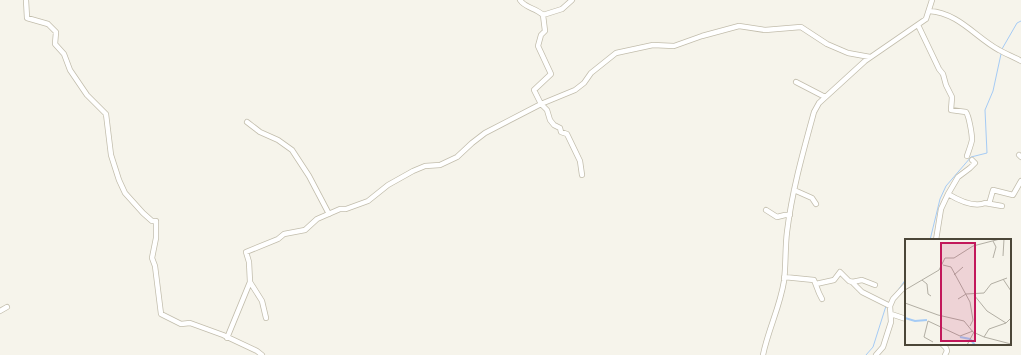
<svg xmlns="http://www.w3.org/2000/svg" width="1021" height="355" font-family="Helvetica,sans-serif">
<rect width="100%" height="100%" fill="#f6f4eb"/>
<g fill="none" stroke-linecap="round" stroke-linejoin="round">
<path stroke="#a5cbf5" stroke-width="1" d="M1002,49l15,-26 4,-2
M930,240l10,-41 6,-13 25,-29 16,-4 -2,-43 8,-19 8,-37
M896,293l10,-14
M866,355l7,-8 13,-41"/>
<defs>
<path id="minor" d="M26,0l1,18 21,6 8,8 -1,12 9,10 6,16 17,25 19,19 5,41 8,25 6,13 18,20 9,8h4v17l-4,20 3,8 6,48 20,10 9,-1 33,12 34,16 5,4
M520,0c5,8 16,8 23,15l2,16 -4,4 -3,11 13,28 -17,16 7,14 6,6 3,10 4,5 6,3 1,4 6,2 13,27 2,14
M929,11c30,2 46,26 70,39 7,4 15,7 22,11
M543,15l19,-6 10,-9
M918,25l21,44 4,5 3,11 6,12 -1,13 15,2c3,4 6,22 6,28 -1,5 -3,10 -5,16
M796,82l29,15
M247,122l13,10 18,8 14,10 17,26 20,38
M1019,155l2,2
M794,190l18,8 4,6
M948,194c10,6 25,14 37,9l17,3
M989,204l4,-14 20,5 8,-14
M766,210l11,7 8,-2h5
M936,240l5,-31 7,-15 10,-17 12,-9 5,-5 -3,-3
M784,277l30,3 5,13 3,6
M250,282l12,19 4,17
M852,282l10,10 28,14
M816,284l18,-4 6,-8 9,9 3,1 10,-2 13,5
M0,311l7,-4
M891,314l15,5
M227,338l23,-56 -1,-20 -3,-10 32,-13 6,-5 21,-4 12,-11 23,-10h6l22,-8 20,-16 25,-14 12,-5 15,-1 17,-8 15,-14 13,-10 56,-29 34,-14 9,-7 7,-10 25,-20 37,-8 21,1 28,-10 37,-10 26,4 36,-3 26,17 21,9 22,4
M942,344l4,4 1,3 -2,4
M763,355c5,-25 17,-48 21,-74 2,-16 1,-33 3,-49 5,-41 16,-80 27,-120l5,-9 46,-42 61,-42 6,-19
M876,355l7,-8 8,-25 -1,-16 3,-7 13,-14"/>
</defs>
<use href="#minor" stroke="#c2bdac" stroke-width="6"/>
<use href="#minor" stroke="#fff" stroke-width="4.5"/>
</g>
<g transform="translate(905 239)">
<rect width="106" height="106" fill="#f6f4eb"/>
<path fill="none" stroke="#a5cbf5" stroke-width="2" d="M0,79l10,3 12,-1M55,98l10,2 5,6"/>
<path fill="none" stroke="#b2aea3" stroke-width="1" d="M88,2l3,6 -3,11M98,17l1,-17M38,26l8,2 19,35 3,18 -3,6M49,36l9,-8M98,40l8,12M17,41l5,4 1,10 3,2M0,51l34,-20 6,-12h9l19,-12 27,-7M69,56l13,16 19,12M53,60l8,-5 18,-1 7,-9 16,-6M0,64l33,12 26,6 9,11 11,5 27,7M55,97l13,-5M79,98l5,-8 17,-6 5,-5M28,103l-9,-5 4,-16 32,15M62,106l7,-13"/>
<path fill="#c2185b" fill-opacity="0.15" stroke="#c2185b" stroke-width="2" d="M36,4h34v98h-34z"/>
<rect width="106" height="106" fill="none" stroke="#4b4638" stroke-width="2"/>
</g>
</svg>
